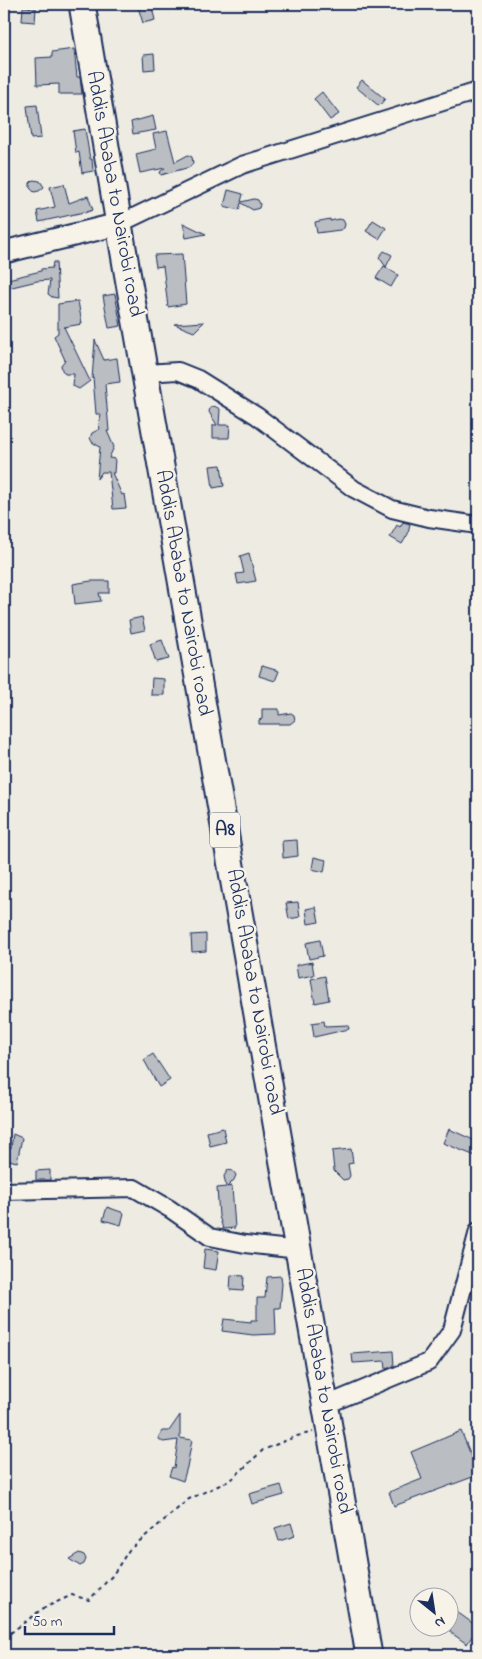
<svg xmlns="http://www.w3.org/2000/svg" width="482" height="1659" font-family="'Indie Flower',sans-serif">
<rect width="100%" height="100%" fill="#eeebe2"/>
<filter id="ink" filterUnits="userSpaceOnUse"><feTurbulence type="fractalNoise" baseFrequency=".02" numOctaves="2"/><feDisplacementMap in="SourceGraphic" scale="10" xChannelSelector="R" yChannelSelector="G"/><feConvolveMatrix kernelMatrix="1 2 1 2 8 2 1 2 1" color-interpolation-filters="sRGB"/></filter>
<g filter="url(#ink)">
<path fill="#babdc2" stroke="#1b2f5e" d="M151,4l4,16 -12,3 -5,-16z
M23,7l13,1 -1,14 -13,-1z
M74,49l3,28h3l2,17h-23v-10l-22,1 -1,-27 16,-1v-5z
M154,54l1,15 -11,1 -1,-15z
M362,80l23,19 -6,7 -23,-19z
M322,92l17,22 -9,6 -16,-21z
M37,105l4,33 -10,1 -4,-33z
M153,116l3,14 -23,4 -2,-12z
M85,129l5,30h2l1,12 -11,2 -3,-21 -3,1 -3,-22z
M167,131l8,31 13,-7 4,2 1,6 -3,4 -29,8 -1,-3 5,-4 -25,5 -4,-19 20,-5 -3,-15z
M33,180l7,1 4,6 -5,4 -5,1 -4,-4v-5z
M64,184l5,19 19,-7 5,14 -9,3v-1l-45,10 -2,-11 18,-4 -5,-20z
M228,190l15,4 -2,8 13,-3 4,1 2,4 -1,4 -6,2 -12,-7 -2,7 -15,-4z
M330,219v2l9,-2 4,1 2,4 -1,4 -4,2 -23,3 -2,-11z
M373,220l13,8 -7,11 -13,-8z
M183,223l23,11 -20,4z
M384,251l8,4 -6,12 -7,-10z
M182,254l4,50 -18,3 -5,-41 -7,1 -2,-12z
M53,262h3l2,36 -6,-1 -4,-3 2,-14 -13,1 -33,8v-9l37,-9v-2l11,-1z
M384,266l14,9 -7,12 -15,-9z
M115,294l6,32 -12,2 -6,-32z
M78,301l4,23 -18,3 26,54 -11,8 -6,-3 1,-12h-9l-3,-4 -1,-5 4,-5 -11,-24 4,-3v-29z
M204,322l-10,10 -20,-8z
M95,340l9,20 13,-2 3,24 -15,2 4,47h-2l7,16 -5,11 6,1 -1,14h-2l10,22 2,-1 2,14 -13,1 -4,-37h-7l-5,7 3,-32 -8,-5 -2,-4 2,-5 8,-4 -1,-5 2,-10h-5l-3,-37 -1,2z
M214,406l6,3 -1,16h11l-1,13h-16v-13h4l-8,-13 1,-4z
M221,465l3,21 -11,2 -3,-22z
M403,522l7,2 -2,10 -6,10 -12,-7 7,-12 3,2z
M249,553l7,28 -18,3 -2,-10 8,-1 -4,-17z
M91,581h18v12h-10l2,8 -26,3 -2,-20z
M142,617l3,13 -14,3 -2,-13z
M162,640l7,19 -13,3 -6,-18z
M262,666l17,5 -4,10 -16,-5z
M152,678l12,1v16h-13z
M262,709h17v6l12,-2 3,2 1,5 -5,4h-31v-4l3,-1z
M297,840l1,16 -15,2 -1,-17z
M314,857l12,3 -2,12 -12,-3z
M298,902l2,15 -11,2 -3,-16z
M316,907l3,15 -11,2 -2,-15z
M206,934v17l-14,1 -1,-17z
M320,940l3,16 -14,3 -3,-16z
M312,962l2,13 -16,3 -2,-13z
M325,976l4,24 -14,3 -4,-24z
M324,1021l1,5 23,-1 1,4 -35,8 -2,-14z
M153,1054l17,26 -11,7 -15,-27z
M223,1128l3,14 -16,4 -3,-14z
M449,1129l29,13v15l-35,-14z
M13,1134l9,4 -5,24 -13,-3 1,-13 6,2z
M351,1149l2,14 -5,1 2,12 -2,3 -5,1 -9,-9 -2,-20z
M50,1170v10h-14v-9z
M228,1170l5,1 3,4 -2,5 -7,7 5,-1 3,42 -12,1 -4,-13 -2,-28 9,-1 -2,-11z
M107,1207l17,6 -3,12 -18,-5z
M205,1249l14,2 -3,19 -13,-2z
M231,1275l13,1 -1,15 -13,-1z
M281,1276l1,8 -2,24h-5l1,26 -23,1 -31,-4 2,-12 27,3v-2h6v-22h8l2,-21z
M393,1351l1,15 -8,3 -1,-8 -32,2 -1,-9z
M180,1415v23l12,2 -5,27 -4,14 -14,-5 3,-9 2,1 4,-28 -15,2 -4,-3v-3l3,-5h7z
M461,1431l12,29 2,-1 3,8v8l-84,31 -5,-14 33,-13 -11,-27z
M281,1485l3,10 -32,9 -3,-10z
M291,1523l4,13 -16,5 -4,-13z
M79,1553l5,2 2,4 -2,5 -4,2 -11,-7z
M450,1607l28,20 -11,17 -17,-12z"/>
<g fill="none" stroke-linecap="round" stroke-linejoin="round">
<defs>
<path id="minor" d="M119,224l123,-59 236,-74
M145,373l33,-2 20,8 59,37 97,73 38,20 37,9 49,7
M4,1191l130,-3 36,21 40,28 35,7 54,6
M326,1405l103,-43 23,-32 26,-99"/>
<path id="major" d="M4,252l115,-28"/>
<path id="highway" d="M82,4c91,551 193,1100 287,1651"/>
</defs>
<use href="#minor" stroke="#1b2f5e" stroke-width="20"/>
<use href="#major" stroke="#1b2f5e" stroke-width="25"/>
<use href="#highway" stroke="#1b2f5e" stroke-width="29"/>
<path stroke="#1b2f5e" stroke-width="2" stroke-dasharray="4 4" stroke-linecap="butt" d="M4,1638l38,-29 30,-14 17,5 23,-24 17,-26 60,-51 42,-19 32,-30 34,-14 16,-4"/>
<use href="#minor" stroke="#f7f3e8" stroke-width="16"/>
<use href="#major" stroke="#f7f3e8" stroke-width="21"/>
<use href="#highway" stroke="#f7f3e8" stroke-width="25"/>
</g>
</g>
<g text-anchor="middle" dominant-baseline="central" stroke-width="5" stroke-linejoin="round" paint-order="stroke">
<rect fill="#f7f3e8" stroke="#5d6a87" stroke-width="1" x="210" y="812.5" width="30" height="35" rx="4"/>
<g font-size="20" font-weight="bold" fill="#1b2f5e">
<text x="225" y="830">A8</text>
</g>
<g font-size="21" fill="#1b2f5e" stroke="#f7f3e8">
<text transform="translate(114 194) rotate(80)">Addis Ababa to Nairobi road</text>
<text transform="translate(183 593) rotate(80)">Addis Ababa to Nairobi road</text>
<text transform="translate(254 992) rotate(80)">Addis Ababa to Nairobi road</text>
<text transform="translate(323 1391) rotate(80)">Addis Ababa to Nairobi road</text>
</g>
</g>
<rect width="482" height="1659" fill="none" stroke="#f7f3e8" stroke-width="20"/>
<rect x="10" y="10" width="462" height="1639" fill="none" stroke="#1b2f5e" stroke-width="2" filter="url(#ink)"/>
<g transform="translate(434 1612) rotate(150)"><circle r="24" fill="#f7f3e8" stroke="#9fa5b1"/>
<path d="M0-4L9 19L0 12L-9 19Z" fill="#1b2f5e"/>
<text y="-8" font-size="14" font-weight="bold" text-anchor="middle" fill="#1b2f5e">N</text>
</g>
<path d="M25 1626v8h89v-8" fill="none" stroke="#1b2f5e" stroke-width="2.5"/>
<text x="32" y="1626" font-size="15" fill="#1b2f5e" stroke="#f7f3e8" stroke-width="4" paint-order="stroke">50 m</text>
</svg>
